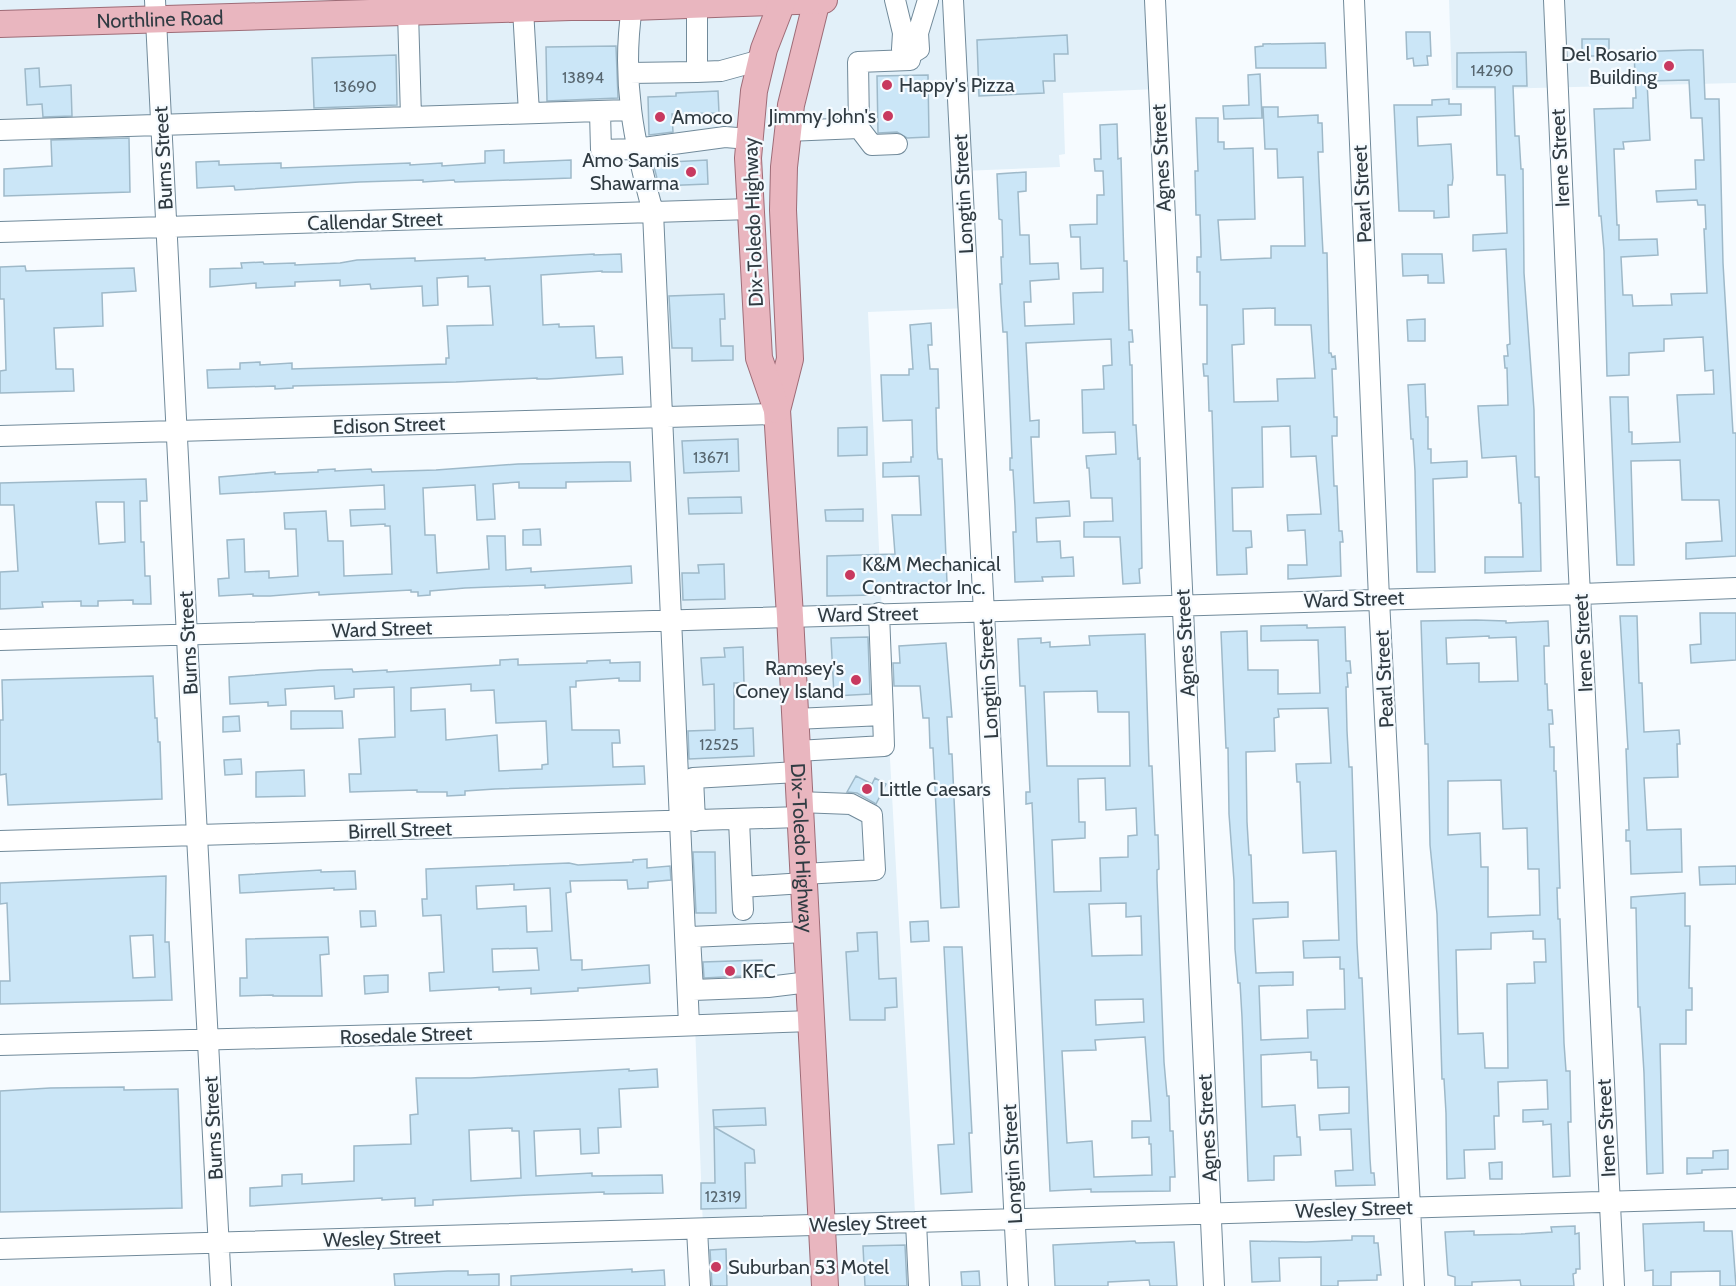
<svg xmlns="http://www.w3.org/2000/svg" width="1736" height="1286" font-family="Cabin,sans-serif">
<rect width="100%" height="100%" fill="#f6fbff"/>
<path fill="#e2f0f9" d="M0,0h1155l3,89 -95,4 2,61 -6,1 1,12 -98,4 7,137 -101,4 14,301 37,673h-219l3,-58 -8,-203 -42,-813 -23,-101 -630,19z
M1449,0h287v83l-284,7z"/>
<path fill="#cbe6f7" stroke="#9eb9c9" stroke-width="1.5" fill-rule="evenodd" d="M1406,32h24l1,24h-4l1,9 -14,1 -1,-8 -6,1z
M1067,35l1,19h-14l1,27h-12l1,12 -65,3 -2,-56z
M1582,39h27v17h-27z
M1325,43l1,25h-70l-1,-21 8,-1v-2z
M616,46l2,52 -71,3 -1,-54z
M1690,50h13l2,49h14l4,164 10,170h3v123l-50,3v-16l36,-2 -3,-41h-37l-2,-40 -49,1 3,104h-17l-7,-168h18l1,35h3v12l48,-2 -3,-47 37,-1 -1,-24 -8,1 -2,-34 -39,2v12l-35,2v22l-22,1 -3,-125 -3,-35h-2l-5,-107 39,-1v-10h3l-2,-46zM1689,80l2,38h11l2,42h-9l1,29 -40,2 1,11 40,-2 1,5h7l1,24h-2l3,64 -36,1 1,11 -39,1 -1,-11h-9l-2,-38 37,-2 -1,-16 -38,1v-15h-2l-3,-76h10l-1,-7 27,-2 -3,-59z
M1526,52l1,34h-14l2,50h4l2,33h2l1,104 10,137 1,67h4l2,94 -56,2v-16h38l-2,-54h-2l-3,-47 -34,2 -3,-36 -1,-16 30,-1 -1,-37h-2l-1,-12h4l-1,-11 3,-1 -4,-95 -33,2v-16l34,-2 -2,-58h-8l-2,-88h-38v-34z
M396,55l1,50 -83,3 -2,-50z
M39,68l1,19 31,-2 1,31 -29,1 -1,-13 -15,1 -2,-36z
M1260,74l2,44 -38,1 -1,-13 26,-1 -1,-30z
M928,75l1,62 -22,1 -10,-6 -19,1 -1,-57z
M718,91l1,22 -47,1 1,18 -24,3 -1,-38 28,-1v-3z
M1449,99v5h12v11l-44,2 1,29 33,-2 2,34 -1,7h-4l1,32 -15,1v-7h-35l-5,-106h38v-5z
M1263,107h15v10l40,-2v8h4l1,29h-5l1,25 4,76h4l2,100h2l1,4 3,-1 1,13h-4l2,48h3v19h-5l2,50h3l2,45h3l1,11h-3l1,34 -53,3v-14h19l-2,-35 -17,1 -1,-16 34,-1 -5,-58 -25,1 -1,-31 -28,1 1,60 -31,1 1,43h18l1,16 -6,1 1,26 -30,1 -5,-164h-3l-1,-35h-4l-1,-12h4v-59h-7v-33h-3v-15h4v-6l-1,-36h-4l-1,-44h3l-2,-53h22v24h6v7l29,-1 2,71 -37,1 3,40 50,-2v-12h34l-2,-69 -25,1 -1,-29h-12zM1275,308v17h36l4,53 -38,1 1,22 -44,1 -2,-57 12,-1 -1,-35z
M1117,124l1,35 3,-1 3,103h3l2,69h3l1,12h-4l1,23h2l1,60h3l2,34 2,-1 2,110 -3,1 1,14 -17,1 -3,-47h-36v-15l29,-1 -1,-23h-21l-2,-30h-2l-1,-12 30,-2 -1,-22 -32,1 -1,-43 22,-1 -1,-23 9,-1 -1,-26 -85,4 4,78 9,-1v17h-8l3,66 35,-2 1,15 -34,2 1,24 23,-1 1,17 12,-1 1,19 -32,1 1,4 -28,1 -2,-50h3l-1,-26 -2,-36h-3v-12h2l-5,-126h-4l-2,-29 -1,-19h2l-1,-27h2l-1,-37 -3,-1 -2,-45 29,-2v19l-8,1 2,43h9l1,29 28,-1 1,16 -29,2 1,21h-7l1,24 49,-2 -1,-31 30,-1v-24l-22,1 -1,-32h-9l-1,-12 27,-1v-29h7l-1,-24h-8l-1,-12h7l-1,-34z
M129,138l1,54 -126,4v-27l48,-3 -1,-26z
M504,150v13l67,-3v18l-116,4 -1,-2 -31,2v-2l-64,2 -124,8 -1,-4 -37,2 -1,-26 23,-1v4l62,-2v5l129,-5v2l32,-2v3l43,-3v-12z
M707,160l1,24 -49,2 -6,-23z
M594,254v1l27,-1 1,18h-20v-1l-61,4 2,50 16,-1v3l35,-1 2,32 26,-1 1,17 -76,5h-10v-1l-81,4 -163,4v2l-18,1v-3l-67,2 -1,-18 33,-1v-6l20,-1v3l32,-2v6l154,-5v-6h3l-2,-32 46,-1 -3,-39 -22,1v-11l-31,2 1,27 -15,1 -1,-20 -51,3 -1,-5 -30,2v-6l-45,2v4l-39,2v-5l-46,4v-18l32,-1 -1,-5 22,-1 1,2 31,-1v2l45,-2 17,-3 58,-2v3l70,-3v2z
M1402,254h40l2,29h-16v-8l-25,1z
M25,266l1,5 108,-3 2,23 -34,2 1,33 -49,2 2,41h17l1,22 -74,2v-22l6,-1 -2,-71h-4v-32z
M724,294l1,25h-5l1,27h12v14l-41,1v-13h-20l-3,-52z
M1425,319v22h-17l-1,-21z
M931,323l1,22h-4l2,24h8l1,39h-3l1,42 1,9h4l5,124 -40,1 1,7 -34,1v3l-47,1v-40l68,-2 -3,-39h29l-2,-39 -36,1v-14l28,-1v-5h2l-1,-37 -29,1 -2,-46h28v-6h4l-3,-44z
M1425,384l1,33h2v32h3v14l36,-2v16l-34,2 2,93h-18l-2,-101 -2,-32h-2l-3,-54z
M867,427v28l-29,1v-28z
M738,439l1,32 -55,2 -2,-32z
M610,462h20l1,19 -65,1v6h-47v-6l-26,2 2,35 -18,1 -2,-35 -52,3 2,47h10l2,38 52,-4 -2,-33h18l1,34 25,-2v4l100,-6 1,17 -87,5v-3l-80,3 -35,3v4l-12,1v-4h-7v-2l-75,4 -17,1v-3l-49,4h-17v-2l-34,2 -1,-17 11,-1 -2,-38 17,-1 1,33 24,-1v7l29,-2 -2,-47h-11l-1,-16 42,-2 2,30h15l1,35 48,-2 -2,-48h-5v-2l-34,2 -1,-16 35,-1 -1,-24 -164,9 -1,-17 56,-5v2l43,-2v-2l17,-1v2l36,-2 1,3 64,-2 82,-6z
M146,479l1,22h-7l1,41h3l1,34h5l1,28h-18v-4l-35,1v5h-17v-5l-39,1 1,5 -43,2v-37l18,-1 -4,-66h-14v-22zM96,502h28l1,40 -26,2z
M741,497l1,16 -53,1 -1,-16z
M863,509v12h-37l-1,-11z
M540,529l1,16h-18v-15z
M724,564l1,35 -42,1 -1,-27h17l-1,-8z
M1700,613h36v47l-45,3 -1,-18 11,-1z
M1620,616h17l2,67h3l2,49 35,-2 1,14h-3l1,33 -34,1 3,52 34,-1 1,43 -51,2 -1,-33h-4v-11h3l-3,-81h2z
M1476,620l30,1v2l42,-2 1,25h-5l1,38h2l1,26h4l1,14h-4l1,23h4v24h2l4,117h-3l1,31h2l4,124 2,28h4l1,51h-3l2,54 -17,1 -2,-53 -8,1v-4l-20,1v-12l25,-1 -1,-29 -49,2 1,34h-5l1,33 -31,1 1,28 -18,1 -1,-66 -2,-34h-2l-5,-165 -7,-69 -2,-101h-3l-4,-123zM1489,636v2l27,-1 2,44 -39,1v-19l-32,1 -1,-26zM1501,780l2,49 24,-1 1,41h11l1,46 -52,2v-50h-7l-1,-34 -32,2v-54zM1533,931v8h12l1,23h-12l1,21 -28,1 1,84h-23l-2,-35 -25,1 -2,-84 35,-1v-16z
M1307,625v3l38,-1 1,34h4l1,12h-4l1,14h-2l1,44 2,36h3l5,176 2,35h3l8,181 1,14h3l1,12 -39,1 -1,-15 18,-1 -2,-41 -31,1 -1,-15 30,-2v-26l-31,1 -1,-28h-6v-8l-50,3 1,52 33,-2 2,32h3l1,18 -27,1v24l-26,1 -6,-164 -2,-34h-2l-3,-34 -1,-68 -5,-67 -1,-66h-2l-5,-116 26,-1 1,39h30v24l42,-1 -2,-53 -57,1v-15zM1328,708l3,55 -35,1 1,18h3l3,71 33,-2 3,89 -36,1 1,17 36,-1v12h4l1,40 -38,1 1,28 -47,2 -2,-54 34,-1v-13l-37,1 -3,-54 35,-2v-15l-35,1 -2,-48h-2l-2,-33 -1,-70 29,-1 -1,-33 5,-1 -1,-8z
M1145,634l4,132h3l3,69h3l1,34 -2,1v10l7,182 3,34h2l1,35h3l2,46h-5v14l-79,1v-3l-41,2 -18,-388 -6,1v-12h4l-5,-106h-5l-2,-47 23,-1v5l9,-1v5l40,-2 -1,-9zM1097,691l1,21h31l1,54h-83l-3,-74zM1105,778l1,32 30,-2 1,27 -9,1v21l-28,1 1,33 -47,1 -2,-52 33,-2v-16h-6l-1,-43zM1126,903v14l15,-1 1,39 -50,1 -3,-52zM1143,999l1,23 -48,3 -1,-25zM1145,1037l6,84h-19v17l17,-1v7h2l1,31 -58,2 -2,-36 -25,2 -5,-92 34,-1 -1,-10z
M868,637l2,57 -36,2 -3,-58z
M946,643l6,74h-5l2,37h3l7,153 -18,1 -8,-160h-3l-1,-30h-6l-3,-32h-26l-1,-23h7l-1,-17z
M743,647l1,36h-10v46l19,-1 1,28 -65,3 -1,-28 27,-1 -1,-46 -11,1 -2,-27 24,-1 -1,-9z
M518,659v6l69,-2v-2l23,-1v3l30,-1v19h-21v-3l-43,3v6h-6l2,43h47l1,13h-8l1,24 31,-1 1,18 -150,5 -30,2v4l-18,1v-4h-30v-2l-67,2 -1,-18h12l-2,-35 36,-2 -1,-50 -40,2v8l-19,2 -1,-13 -49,3 1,16 -18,1v-4l-38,2 -1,-27 91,-7 32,-1 1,3 34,-2v2l113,-7v-5zM471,684v7l23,-1 2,33 50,-2 2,43 -6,1v4l-43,2 -2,-36 -51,5 -1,-31 -34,2v-23z
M153,676l2,42h2l1,24h2l2,57 -154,6 -2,-31 -6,1v-55h3l-1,-40z
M291,711h51l1,17 -52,1z
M239,716l1,15 -17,1v-15z
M241,759l1,15 -17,1 -1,-15z
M304,770l1,26 -49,1v-25z
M856,776l16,8 3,-6 11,6 -10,20 -19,-11 -10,-1z
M693,852h22l1,61h-20z
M647,859v9l23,-2 1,14 -23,2v6l-20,1 -1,-9 -57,1 1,11 -5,1 5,67h11v10l67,-5 1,18 -67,5h-5v3l-47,3v-6l-32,2v-3l-69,4 -1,-18 15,-1 -3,-57 -18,1 -1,-17h5l-1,-30 143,-6 9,2 55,-3v-2zM514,884v6l36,-2 2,43 -25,1 -1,-26 -49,3 -1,-23zM537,948l2,22 -46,2 -1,-23z
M1736,866v18l-36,1 -1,-18z
M321,870v2l34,-1 1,18 -22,1v-2l-94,5 -1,-18z
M166,876l-1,66h4l3,58 -172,4v-23h10l-3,-78 -7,1v-21zM153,935l2,42 -22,1 -3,-42z
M1685,893v33h5l-1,62h3v22h-6v34h-26l3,129 -16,1 -3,-101 -4,-66h-2l-2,-99h-5v-11z
M360,911h15l1,15 -15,1z
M928,921l1,20 -18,1 -1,-20z
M877,932l2,47 17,-1 1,29 -12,1v12h-35l-4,-68 12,-1 -1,-18z
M328,937l1,17 -9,1 2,41h-49v-1l-33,1v-18h7l-1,-39z
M944,947h18l10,186h-3l3,59 -31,2 -3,-49 16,-1z
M762,960l1,15 -59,3 -1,-16z
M388,975v17l-23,2 -1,-18z
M629,1069v2l28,-2 1,18 -39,2 2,38 -23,1 1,25 -18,1 -1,-25 -46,2 2,45 56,-3v3l70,-1 1,18 -59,1v-2l-75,3 -96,5v5l-18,1v-8l-33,2v-2l-132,8v-18l32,-2v-11l20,-1v10l52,-3v-35l57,-2 -1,-29 8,-1 -2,-36h55zM512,1128v3h7l2,47 -50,3 -2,-51z
M124,1087v3l54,-1 4,119 -182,4v-121l50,-3z
M765,1108l1,17 -52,2 -1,-17z
M714,1127l40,23 1,13h-10l1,45 -45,1v-26h14z
M1728,1150v19l-26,1v3l-15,1v-16h26v-7z
M1502,1162v17h-12l-1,-16z
M1704,1222v9h28l4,55h-16v-15l-49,1v14h-18v-16l-8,1 -2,-47z
M1575,1226v8l4,-1 1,36h-4v4l-3,1 1,12h-53l-1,-6 -48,2v4h-17v-9l-7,-2 -3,-43 29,-1v4l47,-1 31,-2 -1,-5z
M1352,1236h22v7h4l3,32h-4v5l-39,1v5h-17v-29l-42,1 1,23 -28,1 -2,-41 56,1 46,-2z
M1135,1241l1,2 38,-1 3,44h-27l-1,-6 -41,2v4h-53l-2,-41z
M905,1245l2,41h-42l-2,-40z
M726,1249l1,37h-15l-2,-36z
M632,1269v3l32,-2 1,16h-154v-10z
M448,1271h20v4l31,-1v12h-104l-1,-12z
M979,1271l1,15h-18l-1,-14z"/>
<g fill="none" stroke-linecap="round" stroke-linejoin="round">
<defs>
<path id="minor" d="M155,0l42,836 24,450
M895,0l8,33 -1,16 9,5
M953,0l65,1286
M1155,0l59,1286
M1354,0l25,599 35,687
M1554,0l25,575 35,711
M697,5v67l24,-1 40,-11
M632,7c-11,73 2,136 21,205l36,813
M523,9l6,104
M408,12l3,105
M629,73l68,-1
M600,112l1,38 35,-1 89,-12 24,2
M859,128l13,17 25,-1
M0,130l630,-20
M787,131l72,-3 -1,-66 52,-2 1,-6 8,-5 -1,-16 10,-33
M0,232l751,-23
M0,436l777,-22
M879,613l4,102
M0,640l1581,-46 155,-6
M795,719l88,-4 1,31 -87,5
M799,802l52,2 21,11 3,55 -72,4
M739,820l4,90
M695,821l-2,-43 105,-6
M0,841l800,-24
M742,887l62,-4
M806,932l-116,5 3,53 75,-3 41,-5
M0,1045l539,-14 272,-10
M916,1222l3,64
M697,1229l3,57
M0,1249l1736,-51"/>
<g id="major">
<path id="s1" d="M817,0l-26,105 -7,62 -1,43 7,149 -13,51 13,206 35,670"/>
<path id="s2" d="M0,24l571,-17h61l192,-7"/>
<path d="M777,410l-18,-52 -11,-200 6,-67 10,-42 19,-49"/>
</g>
</defs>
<use href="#minor" stroke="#718a9a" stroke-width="22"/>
<use href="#major" stroke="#9e6c77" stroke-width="28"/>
<use href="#minor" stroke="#fff" stroke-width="20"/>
<use href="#major" stroke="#e9b6bf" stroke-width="26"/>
</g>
<g fill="#c8395f" stroke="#f6fbff" stroke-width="2">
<circle cx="1669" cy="66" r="6"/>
<circle cx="887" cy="85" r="6"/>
<circle cx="888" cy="116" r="6"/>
<circle cx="660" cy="117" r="6"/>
<circle cx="691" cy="172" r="6"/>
<circle cx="850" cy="575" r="6"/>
<circle cx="856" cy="680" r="6"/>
<circle cx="867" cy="789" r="6"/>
<circle cx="730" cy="971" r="6"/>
<circle cx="716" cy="1267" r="6"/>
</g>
<g text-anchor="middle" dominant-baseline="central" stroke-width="4.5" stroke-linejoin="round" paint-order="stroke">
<g font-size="16" fill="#57666f">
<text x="1492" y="70">14290</text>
<text x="583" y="77">13894</text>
<text x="355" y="86">13690</text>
<text x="711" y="457">13671</text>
<text x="719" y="744">12525</text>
<text x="723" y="1196">12319</text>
</g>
<g font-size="20" fill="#303b42" stroke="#f6fbff">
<text stroke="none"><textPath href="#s2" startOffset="160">Northline Road</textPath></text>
<text transform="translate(163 158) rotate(-93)">Burns Street</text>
<text transform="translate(1161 158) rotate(-93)">Agnes Street</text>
<text transform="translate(1560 158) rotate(-93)">Irene Street</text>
<text transform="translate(963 194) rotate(-93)">Longtin Street</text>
<text transform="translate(1362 194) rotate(-93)">Pearl Street</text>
<text transform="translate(375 221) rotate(-2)">Callendar Street</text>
<text transform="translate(753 222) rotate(-92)">Dix-Toledo Highway</text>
<text transform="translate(389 425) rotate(-2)">Edison Street</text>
<text transform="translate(1354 599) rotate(-2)">Ward Street</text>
<text transform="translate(868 614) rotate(-1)">Ward Street</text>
<text transform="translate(382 629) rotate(-2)">Ward Street</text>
<text transform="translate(188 643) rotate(-93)">Burns Street</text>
<text transform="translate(1185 643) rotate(-93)">Agnes Street</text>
<text transform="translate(1583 643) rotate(-93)">Irene Street</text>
<text transform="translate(988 679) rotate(-93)">Longtin Street</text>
<text transform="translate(1384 679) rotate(-93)">Pearl Street</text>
<text transform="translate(400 830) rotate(-2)">Birrell Street</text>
<text stroke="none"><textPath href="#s1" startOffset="854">Dix-Toledo Highway</textPath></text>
<text transform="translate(406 1035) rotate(-2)">Rosedale Street</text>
<text transform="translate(213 1128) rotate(-93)">Burns Street</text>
<text transform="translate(1207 1128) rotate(-93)">Agnes Street</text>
<text transform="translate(1606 1128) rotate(-93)">Irene Street</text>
<text transform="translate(1012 1164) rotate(-93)">Longtin Street</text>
<text transform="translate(1354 1209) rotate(-2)">Wesley Street</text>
<text transform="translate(868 1223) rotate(-2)">Wesley Street</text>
<text transform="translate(382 1238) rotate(-2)">Wesley Street</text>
</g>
<g font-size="20" fill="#303b42" stroke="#f6fbff" text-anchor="start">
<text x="1657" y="54" text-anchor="end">Del Rosario<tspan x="1657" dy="23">Building</tspan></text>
<text x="899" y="85">Happy's Pizza</text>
<text x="876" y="116" text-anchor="end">Jimmy John's</text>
<text x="672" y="117">Amoco</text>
<text x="679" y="160" text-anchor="end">Amo Samis<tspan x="679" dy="23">Shawarma</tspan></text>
<text x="862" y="564">K&amp;M Mechanical<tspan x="862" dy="23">Contractor Inc.</tspan></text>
<text x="844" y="668" text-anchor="end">Ramsey's<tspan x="844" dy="23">Coney Island</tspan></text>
<text x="879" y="789">Little Caesars</text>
<text x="742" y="971">KFC</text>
<text x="728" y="1267">Suburban 53 Motel</text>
</g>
</g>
</svg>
